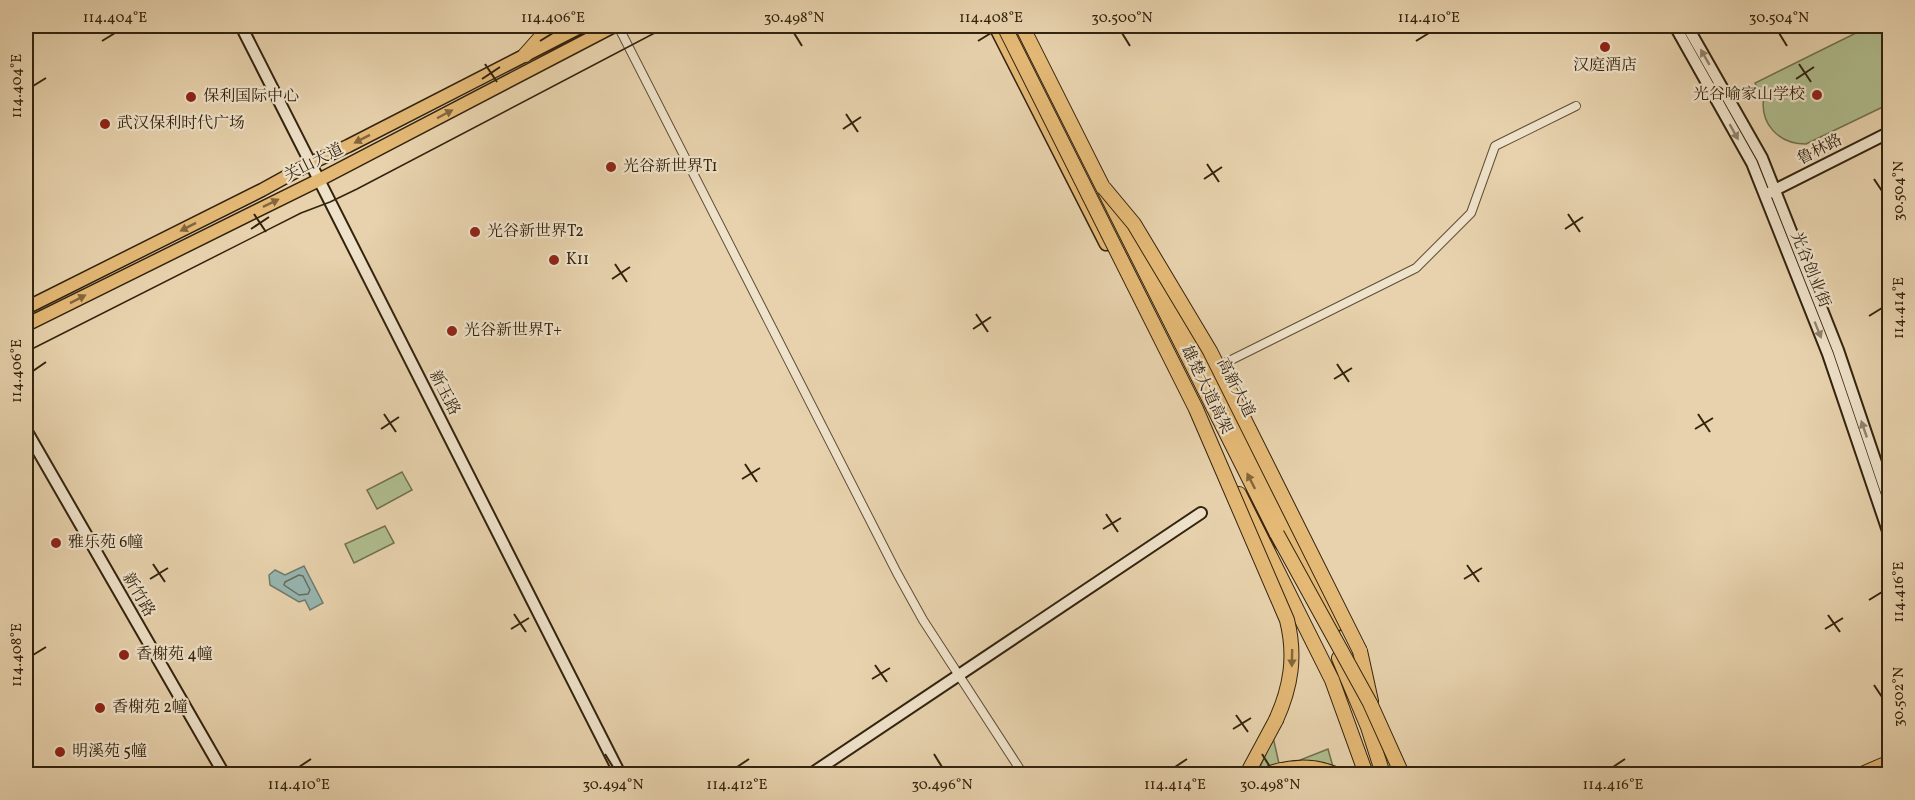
<svg xmlns="http://www.w3.org/2000/svg" width="1915" height="800" font-family="Vollkorn,'Noto Serif SC',serif">
<rect width="100%" height="100%" fill="#e7d2ad"/>
<filter id="stains"><feTurbulence type="fractalNoise" baseFrequency=".00333" numOctaves="4"/><feColorMatrix values="0 0 0 0 .2 0 0 0 0 .09 0 0 0 0 .02 0 0 0 .5 -.17"/></filter>
<radialGradient id="worn" r=".72"><stop offset=".6" stop-color="#630" stop-opacity="0"/><stop offset="1" stop-color="#630" stop-opacity=".3"/></radialGradient>
<path fill="#afbd8f" stroke="#71704e" stroke-width="1.5" d="M1870,26h19v78l-83,40c-28,0 -47,-21 -42,-48h-2l-7,-13z
M402,472l10,18 -35,19 -10,-19z
M385,526l9,17 -40,20 -9,-19z
M1273,737l7,31 48,-19 7,25h-78z"/>
<path fill="#97b6b0" stroke="#6f7b6f" stroke-width="1.5" d="M304,566l19,37 -13,7 -5,-10 -6,2 -29,-17 -1,-10 6,-5 10,5z"/>
<g fill="none" stroke-linecap="round" stroke-linejoin="round">
<path stroke="#656c5e" stroke-width="1.5" d="M299,575l4,1 7,14 -2,4 -9,1 -15,-10 1,-3z"/>
<defs>
<path id="street" d="M618,26l279,547 26,47 100,154
M1215,368l201,-100 55,-55 24,-67 81,-40"/>
<path id="secondary" d="M241,26l379,748
M1675,26l77,137 76,191 62,183
M1687,26l75,132 76,192 52,154
M1769,193l121,-61
M26,430l198,344
M811,774l390,-261"/>
<path id="primary" d="M995,26l111,218
M1151,265l113,215 71,146
M26,308l236,-118 49,-27 37,-17 234,-120
M26,325l293,-145 295,-154
M1881,774l9,-4"/>
<path id="highway" d="M1022,26l260,518
M525,55l16,-18 14,-11
M1239,494l93,186 34,94
M1360,651l11,50
M1339,658l29,69 15,47
M1247,774l29,-54
M1268,774c21,-8 45,-9 67,0
M1862,774l28,-12"/>
</defs>
<use href="#street" stroke="#604f35" stroke-width="10"/>
<use href="#secondary" stroke="#33230d" stroke-width="14"/>
<use href="#primary" stroke="#33230d" stroke-width="15"/>
<use href="#highway" stroke="#33230d" stroke-width="16"/>
<use href="#street" stroke="#efe2ca" stroke-width="8"/>
<use href="#secondary" stroke="#efe2ca" stroke-width="10"/>
<use href="#primary" stroke="#e4b976" stroke-width="12"/>
<use href="#highway" stroke="#e4b976" stroke-width="14"/>
<path stroke="#33230d" stroke-width="1.5" d="M26,352l275,-139 29,-11 27,-13 311,-163"/>
<defs>
<path id="highway-bridge" d="M1004,26l192,383 91,211c9,36 4,67 -11,100
M1104,188l30,36 76,127 150,300
M1277,534l93,169 32,71"/>
</defs>
<use href="#highway-bridge" stroke="#33230d" stroke-width="16" stroke-linecap="butt"/>
<use href="#highway-bridge" stroke="#e4b976" stroke-width="14"/>
</g>
<defs><path id="oneway-solid" d="M-6-.8H1V-3.2L6.5 0L1 3.2V.8H-6Z" transform="scale(1.5)"/></defs>
<g fill="#91826c">
<use href="#oneway-solid" transform="translate(1705 57) rotate(-120)"/>
<use href="#oneway-solid" transform="translate(1734 132) rotate(61)"/>
<use href="#oneway-solid" transform="translate(1818 330) rotate(68)"/>
<use href="#oneway-solid" transform="translate(1864 429) rotate(-109)"/>
</g>
<g fill="#83663c">
<use href="#oneway-solid" transform="translate(445 114) rotate(-28)"/>
<use href="#oneway-solid" transform="translate(362 139) rotate(153)"/>
<use href="#oneway-solid" transform="translate(271 203) rotate(-26)"/>
<use href="#oneway-solid" transform="translate(188 227) rotate(153)"/>
<use href="#oneway-solid" transform="translate(78 299) rotate(-27)"/>
<use href="#oneway-solid" transform="translate(1251 481) rotate(-117)"/>
<use href="#oneway-solid" transform="translate(1292 658) rotate(91)"/>
</g>
<path fill="none" stroke="#33230d" stroke-width="2" d="M794,33l8,13M1122,33l8,13M1779,33l8,13M102,41l13,-8M540,41l13,-8M978,41l13,-8M1416,41l13,-8M485,64l12,18M1799,64l12,18M482,79l18,-12M1796,79l18,-12M33,86l13,-8M846,114l12,18M843,129l18,-12M1207,164l12,18M1204,179l18,-12M1874,179l8,12M254,214l12,18M1568,214l12,18M251,229l18,-12M1565,229l18,-12M615,264l12,18M612,279l18,-12M976,314l12,18M1869,316l13,-8M973,329l18,-12M1337,364l12,18M33,371l13,-9M1334,379l18,-11M384,414l12,18M1698,414l12,18M381,429l18,-12M1695,429l18,-11M745,464l12,18M742,479l18,-11M1106,514l12,18M1103,529l18,-11M153,564l12,18M1467,565l12,17M150,579l18,-11M1464,579l18,-11M1869,600l13,-8M514,614l12,18M1828,615l12,17M511,629l18,-11M1825,629l18,-11M33,655l13,-8M875,665l12,17M872,679l18,-11M1874,685l8,12M1236,715l12,17M1233,729l18,-11M605,754l8,13M934,754l8,13M1262,754l8,13M299,767l12,-8M737,767l12,-8M1175,767l12,-8M1613,767l12,-8"/>
<g fill="#8f2418" stroke="#efe2ca" stroke-width="2">
<circle cx="1605" cy="47" r="6"/>
<circle cx="1817" cy="95" r="6"/>
<circle cx="191" cy="97" r="6"/>
<circle cx="105" cy="124" r="6"/>
<circle cx="611" cy="167" r="6"/>
<circle cx="475" cy="232" r="6"/>
<circle cx="554" cy="260" r="6"/>
<circle cx="452" cy="331" r="6"/>
<circle cx="56" cy="543" r="6"/>
<circle cx="124" cy="655" r="6"/>
<circle cx="100" cy="708" r="6"/>
<circle cx="60" cy="752" r="6"/>
</g>
<g text-anchor="middle" dominant-baseline="central" stroke-width="4.5" stroke-linejoin="round" paint-order="stroke">
<g font-size="16" fill="#33230d" stroke="#efe2ca" text-anchor="start">
<text x="1605" y="66" text-anchor="middle">汉庭酒店</text>
<text x="1805" y="95" text-anchor="end">光谷喻家山学校</text>
<text x="203" y="97">保利国际中心</text>
<text x="117" y="124">武汉保利时代广场</text>
<text x="623" y="167">光谷新世界T1</text>
<text x="487" y="232">光谷新世界T2</text>
<text x="566" y="260">K11</text>
<text x="464" y="331">光谷新世界T+</text>
<text x="68" y="543">雅乐苑 6幢</text>
<text x="136" y="655">香榭苑 4幢</text>
<text x="112" y="708">香榭苑 2幢</text>
<text x="72" y="752">明溪苑 5幢</text>
</g>
<g font-size="16" fill="#33230d" stroke="#efe2ca">
<text transform="translate(1820 150) rotate(-27)">鲁林路</text>
<text transform="translate(314 163) rotate(-27)">关山大道</text>
<text transform="translate(1810 270) rotate(68)">光谷创业街</text>
<text transform="translate(1235 388) rotate(63)">高新大道</text>
<text transform="translate(1206 390) rotate(64)">雄楚大道高架</text>
<text transform="translate(444 393) rotate(63)">新玉路</text>
<text transform="translate(138 595) rotate(60)">新竹路</text>
</g>
</g>
<rect width="1915" height="800" fill="none" stroke="#e7d2ad" stroke-width="66"/>
<rect x="33" y="33" width="1849" height="734" fill="none" stroke="#33230d" stroke-width="2"/>
<g font-size="15" text-anchor="middle" fill="#33230d">
<text x="115" y="22">114.404°E</text>
<text x="553" y="22">114.406°E</text>
<text x="794" y="22">30.498°N</text>
<text x="991" y="22">114.408°E</text>
<text x="1122" y="22">30.500°N</text>
<text x="1429" y="22">114.410°E</text>
<text x="1779" y="22">30.504°N</text>
<text transform="translate(16 86) rotate(-90)" y="5">114.404°E</text>
<text transform="translate(1898 191) rotate(-90)" y="5">30.504°N</text>
<text transform="translate(1898 308) rotate(-90)" y="5">114.414°E</text>
<text transform="translate(16 371) rotate(-90)" y="5">114.406°E</text>
<text transform="translate(1898 592) rotate(-90)" y="5">114.416°E</text>
<text transform="translate(16 655) rotate(-90)" y="5">114.408°E</text>
<text transform="translate(1898 697) rotate(-90)" y="5">30.502°N</text>
<text x="299" y="789">114.410°E</text>
<text x="613" y="789">30.494°N</text>
<text x="737" y="789">114.412°E</text>
<text x="942" y="789">30.496°N</text>
<text x="1175" y="789">114.414°E</text>
<text x="1270" y="789">30.498°N</text>
<text x="1613" y="789">114.416°E</text>
</g>
<rect width="100%" height="100%" filter="url(#stains)"/>
<rect width="100%" height="100%" fill="url(#worn)"/>
</svg>
